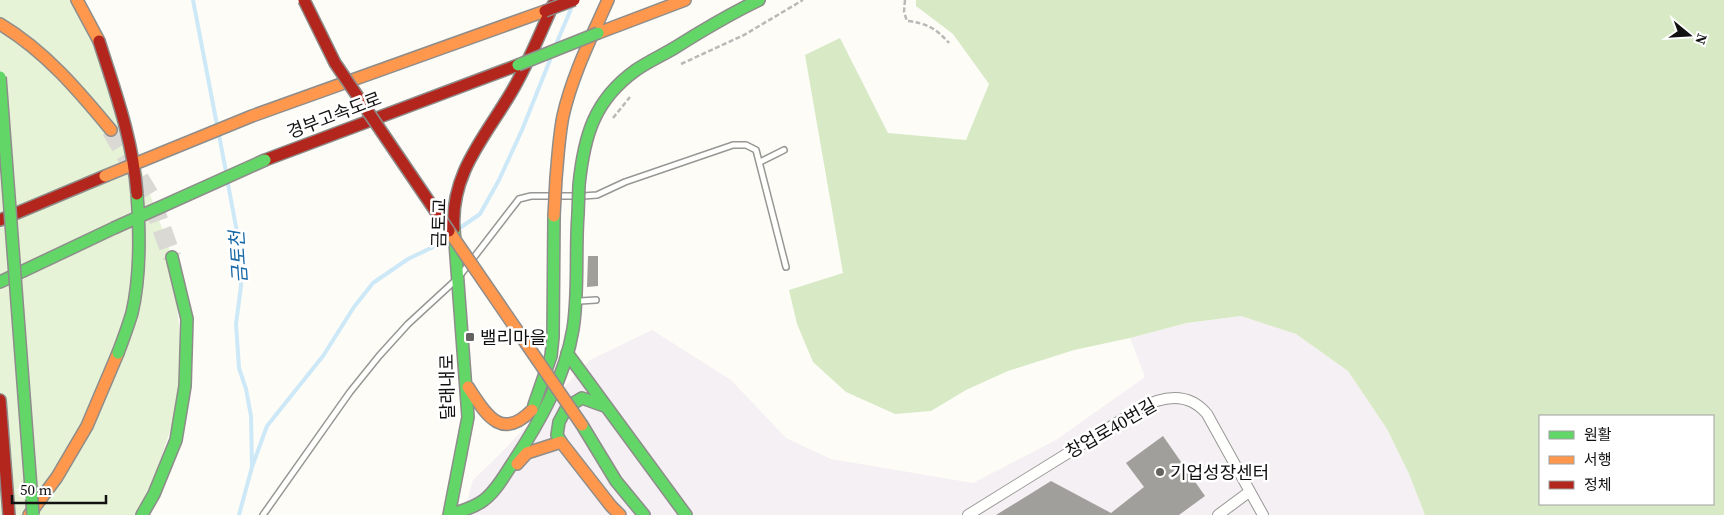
<svg xmlns="http://www.w3.org/2000/svg" width="1724" height="515" font-family="'Source Serif 4','Noto Sans KR',serif">
<rect width="100%" height="100%" fill="#fdfcf7"/>
<path fill="#f5f0f3" d="M1241,316l55,18 52,37 39,58 22,45 16,41h-962l10,-35 24,-23 93,-97 62,-30 79,50 55,58 45,21 142,24 83,-43 89,-63 -15,-39 58,-15z"/>
<path fill="#e7f3d7" d="M0,0h77l49,125 46,132 13,129 -43,129h-142z"/>
<path fill="#d8eac5" fill-rule="evenodd" d="M916,0h808v515h-299l-16,-41 -22,-45 -39,-58 -52,-37 -55,-18 -54,7 -57,15 -56,12 -66,21 -42,19 -35,21 -36,3 -49,-22 -33,-30 -16,-38 -8,-34 54,-17 -38,-218 35,-17 48,95 78,7 23,-56 -36,-50 -37,-28zM1540,416h173v88h-173z"/>
<g fill="none" stroke-linecap="round" stroke-linejoin="round">
<path stroke="#cde8f7" stroke-width="4" d="M193,0l24,125
M557,42l14,-33
M219,135l7,37
M228,184l11,59 2,43 -5,38 3,44 7,21 5,27 1,51 -13,48
M457,230l23,-16 19,-34 23,-50 28,-70
M252,467l15,-41 56,-70 31,-49 19,-24 35,-24 23,-11 18,-12"/>
</g>
<path fill="#a19f9c" d="M588,256h10v30l-11,1z
M1163,436l42,60 -26,19h-183l55,-34 60,32 33,-26 -18,-24z"/>
<g fill="none" stroke-linecap="round" stroke-linejoin="round">
<path stroke="#dad9d4" stroke-width="19" stroke-dasharray="19 9" stroke-linecap="butt" d="M111,130l39,66 22,61"/>
<defs>
<path id="lane" d="M760,162l24,-12
M583,196l14,-1 28,-13 108,-37h13l10,5 30,117
M580,301l16,-1
M263,515l87,-123 29,-36 29,-32 50,-46 61,-79 12,-3h43"/>
<path id="street" d="M968,515l171,-106c23,-13 49,-18 68,5l56,101
M1218,515l31,-23"/>
<path id="fast" d="M579,185c5,-49 15,-85 57,-115 13,-9 27,-15 40,-23 27,-17 54,-33 83,-47
M0,282l114,-54
M567,353l119,162
M534,405l17,-49 2,-19 1,-121
M582,425l34,56 28,34
M561,442l-4,-7 2,-13 8,-15 15,-9 25,9
M142,515l12,-21 22,-54 9,-54 2,-67 -15,-62
M449,515l19,-98 -14,-188
M449,515c12,-4 25,-7 35,-15 12,-9 20,-24 28,-36 27,-41 53,-86 61,-135 6,-38 2,-77 5,-115"/>
<path id="slow" d="M77,0l22,41
M0,24c45,27 78,66 111,106
M598,33l87,-33
M252,116l293,-105
M556,178c2,-21 3,-42 7,-62 9,-40 28,-78 45,-116
M468,387c18,27 33,55 64,23
M517,464l10,-11 34,-11 50,64 9,9
M29,515l28,-38 30,-51 31,-73"/>
<path id="jam" d="M265,160l253,-95
M0,220l105,-44
M454,229c-4,-56 32,-93 58,-138 16,-27 28,-58 41,-86
M0,400l9,115"/>
</defs>
<use href="#lane" stroke="#979795" stroke-width="8"/>
<use href="#street" stroke="#979795" stroke-width="12"/>
<use href="#fast" stroke="#8e8d8b" stroke-width="14"/>
<use href="#slow" stroke="#8e8d8b" stroke-width="14"/>
<use href="#jam" stroke="#8e8d8b" stroke-width="14"/>
<path stroke="#b9b9b8" stroke-width="2.5" stroke-dasharray="5 2.5" stroke-linecap="butt" d="M905,0l-1,12 3,9c19,2 30,8 42,22
M681,64l63,-29 59,-35
M613,118l17,-21"/>
<use href="#lane" stroke="#fffffe" stroke-width="5"/>
<use href="#street" stroke="#fffffe" stroke-width="10"/>
<use href="#fast" stroke="#63d668" stroke-width="11"/>
<use href="#slow" stroke="#ff974d" stroke-width="11"/>
<use href="#jam" stroke="#b3261e" stroke-width="11"/>
<defs>
<path id="fast-bridge" d="M518,65l80,-32
M0,77l33,438
M578,214l1,-29
M114,228l151,-68
M118,353c5,-13 10,-27 14,-40 9,-39 8,-80 5,-119"/>
<path id="slow-bridge" d="M105,176l147,-60
M554,216l2,-38
M449,231l133,194"/>
<path id="jam-bridge" d="M304,0l31,63 114,168
M545,11l29,-11
M99,41c16,50 34,99 38,153"/>
</defs>
<use href="#fast-bridge" stroke="#8e8d8b" stroke-width="14" stroke-linecap="butt"/>
<use href="#slow-bridge" stroke="#8e8d8b" stroke-width="14" stroke-linecap="butt"/>
<use href="#jam-bridge" stroke="#8e8d8b" stroke-width="14" stroke-linecap="butt"/>
<use href="#fast-bridge" stroke="#63d668" stroke-width="11"/>
<use href="#slow-bridge" stroke="#ff974d" stroke-width="11"/>
<use href="#jam-bridge" stroke="#b3261e" stroke-width="11"/>
</g>
<g fill="#646362" stroke="#fff" stroke-width="2">
<rect x="465" y="332" width="10" height="10" rx="2.5"/>
<circle cx="1160" cy="472" r="5"/>
</g>
<g text-anchor="middle" dominant-baseline="central" stroke-width="5" stroke-linejoin="round" paint-order="stroke">
<g font-size="18" fill="#111" stroke="#fff">
<text transform="translate(334 115) rotate(-21)">경부고속도로</text>
<text transform="translate(439 223) rotate(-89)">금토교</text>
<text transform="translate(447 387) rotate(-91)">달래내로</text>
<text transform="translate(1111 428) rotate(-30)">창업로40번길</text>
</g>
<g font-size="18" fill="#111" stroke="#fff" text-anchor="start">
<text x="480" y="337">밸리마을</text>
<text x="1170" y="472">기업성장센터</text>
</g>
<g font-size="19" font-style="italic" fill="#1768a6" stroke="#fff">
<text transform="translate(238 257) rotate(-94)">금토천</text>
</g>
</g>
<rect x="1539" y="415" width="175" height="90" fill="#ffffff" stroke="#a0a0a0"/>
<rect x="1549" y="431" width="25" height="8" fill="#63d668" stroke="#a0a0a0"/>
<text x="1584" y="440" font-size="15" fill="#111111">원활</text>
<rect x="1549" y="456" width="25" height="8" fill="#ff974d" stroke="#a0a0a0"/>
<text x="1584" y="465" font-size="15" fill="#111111">서행</text>
<rect x="1549" y="481" width="25" height="8" fill="#b3261e" stroke="#a0a0a0"/>
<text x="1584" y="490" font-size="15" fill="#111111">정체</text>
<g transform="translate(1689 35) rotate(108)" stroke="#ffffff" stroke-width="4" paint-order="stroke">
<path d="M0-4L9 19L0 12L-9 19Z" fill="#111111"/>
<text y="-8" font-size="14" font-weight="bold" text-anchor="middle" fill="#111111">N</text>
</g>
<path d="M12 495v8h94v-8" fill="none" stroke="#111111" stroke-width="2.5"/>
<text x="20" y="495" font-size="15" fill="#111111" stroke="#ffffff" stroke-width="4" paint-order="stroke">50 m</text>
</svg>
